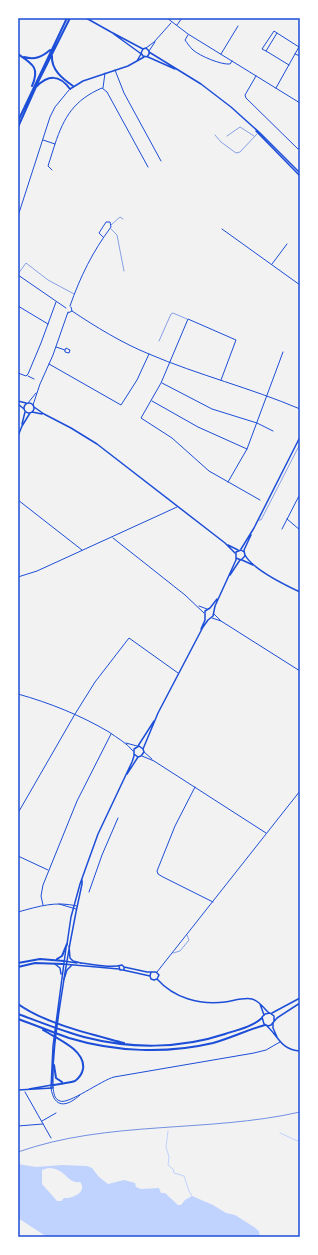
<svg xmlns="http://www.w3.org/2000/svg" width="318" height="1255" font-family="Poppins,sans-serif">
<rect width="100%" height="100%" fill="#f2f2f2"/>
<path fill="#bfd3fe" fill-rule="evenodd" d="M18,1164l18,3 26,-2 25,1 5,2 7,9 9,7 16,-4 11,3 1,4 5,2 18,-1 2,5h4l13,12h3l4,-5 7,-4 21,9 13,8 9,2 19,12 5,4 1,6h-210l-6,-2 -26,-17zM48,1168c18,0 19,16 32,14 8,9 -7,17 -16,16l-3,3h-4l-15,-17v-14z"/>
<g fill="none" stroke-linecap="round" stroke-linejoin="round">
<path stroke="#bfd3fe" stroke-width="1" d="M168,1131l-2,16 3,10 -1,8 5,4 1,4 10,3 5,15 3,5
M280,1133l20,9"/>
<path stroke="#1d4ed8" stroke-width="0.5" d="M215,135l6,7 15,11 4,-1 17,-18
M227,136l13,-9 14,9
M111,225l9,-8 3,2
M111,229l6,6 7,36
M18,274l8,-11 22,17 26,14
M159,341l12,-27 2,-1 14,6
M259,520h2l39,-76
M173,953l7,-2 9,-11 -2,-5"/>
<path stroke="#1d4ed8" stroke-width="1" d="M167,18l21,16 112,69
M177,25l5,-7
M188,35l-3,5c2,3 5,7 8,10 7,6 28,15 37,14l2,-3
M146,48l8,-6 17,-19
M149,51l6,-9
M266,51l-4,-2 12,-18 3,2
M221,54l17,-28
M295,54l5,2
M289,65l-23,-14 11,-18 22,14
M115,70l9,23 37,68
M256,76l-11,19 1,3 52,51 2,-1
M103,88l2,-15
M276,88l24,-43
M43,140l12,4 -7,22 4,4
M55,144c9,-27 19,-44 47,-56l5,4 41,75
M18,216l32,-99 5,-10 14,-17
M222,229l78,56
M272,264l15,-20
M18,275l48,33
M18,306l30,18
M70,306c10,-29 23,-55 41,-79l-1,-5h-4l-7,11 4,4
M72,311c24,16 50,32 77,43 49,21 102,34 151,55
M68,313l4,-2 -1,-4
M56,347l9,3v2l4,1 1,-3 -4,-2 -1,2
M49,364l72,41 16,-25 12,-26
M18,373l8,3 2,-2 13,-31 15,-41
M28,376l6,3
M221,380l15,-40 -48,-21 -27,64 -20,35 31,20 37,33 51,29
M162,383l50,26 45,14 16,8
M152,401l46,26 49,22
M28,403l8,-10
M33,405l7,-21 13,-29 15,-43
M228,482l19,-33 36,-97
M18,500l64,50
M287,519l13,11
M282,529l18,-35
M113,538l72,57 19,18
M18,577l19,-6 140,-64
M199,606l8,3
M214,614l7,7
M212,618l9,3 79,50
M18,694c32,9 62,21 91,38 8,6 18,11 24,19
M126,743l11,3
M144,752l8,7
M142,756l12,5 112,72
M195,787l-20,39 -18,45 1,3 5,3 50,25
M18,813l57,-99 20,-32 34,-44 49,35
M18,856l30,14
M89,892l13,-37 16,-37
M59,904l17,5
M43,905l-2,-9 2,-11 34,-84 34,-67
M18,912c22,-6 37,-11 59,-6
M157,972l143,-181
M51,1088c3,21 16,19 29,7
M53,1088c1,5 1,11 7,13 8,4 42,-21 54,-24l140,-24 12,-3 14,-8
M25,1092l26,46
M42,1121l14,-8
M18,1126l25,-2"/>
<path stroke="#1d4ed8" stroke-width="1.5" d="M86,18l25,14 32,17
M111,32l29,21
M149,52l52,32 30,23 29,26 40,40
M147,57l2,-3v-3l-3,-3 -3,1 -2,4 2,3 5,1 27,12
M137,61l4,-7
M70,89l13,-8 45,-15 16,-9
M256,131l44,45
M18,401l8,2
M24 408a5 5 0 1 1 10 0a5 5 0 1 1-10 0Z
M18,404l6,5
M34,407l10,7 27,14 26,16 128,99 10,10
M32,412l10,2
M22,424l3,-12
M18,436l4,-10 8,-13
M228,545l10,5
M245,555c8,15 40,30 55,37
M242,560l11,5
M64,961l13,2
M81,963c12,1 29,6 41,2l2,2v3h-4l-1,-4
M63,964l56,5
M124,967l23,5h9l3,3 -2,4
M123,970l27,6
M151,972l-1,4 1,3 3,1 3,-1
M64,979l3,-9 4,-4
M157,979c17,19 42,26 68,23 8,-1 19,-5 27,-3 8,2 11,9 17,14
M260,1004l4,11
M273,1023v5l4,9
M267,1026c12,11 14,24 33,25
M29,1089l23,-4
M18,1090l34,-2"/>
<path stroke="#1d4ed8" stroke-width="1.5" d="M241,549l13,-21 46,-91
M236,558l5,2 4,-4 -1,-6 7,-15
M230,575l10,-15
M201,629l4,-9v-9l5,-3 7,-9
M138,746l16,-25
M143,749l15,-36 45,-86 5,-7 5,-4 2,-10 21,-46v-8l5,-2 3,2
M127,774l11,-17
M67,944l4,-27 9,-33 18,-50 34,-72 2,-6v-7l5,-3 4,3 1,3 -3,4 -3,1 -4,-3
M69,946l1,12 3,3 8,2
M55,964l5,4 1,6
M272,1013l28,-15
M274,1021v-5l-4,-3 -5,1 -3,3 2,7 4,2 3,-1 6,-7 23,-15
M51,1088l2,-42 13,-98
M53,1088c-1,-28 3,-56 7,-83 6,-41 13,-81 22,-121v-4"/>
<path stroke="#1d4ed8" stroke-width="2" d="M18,54c15,10 22,14 14,32
M52,56c-1,14 11,23 21,30
M24,57c11,3 18,0 26,-7
M36,87c12,-12 23,-13 34,2
M18,121l49,-103
M18,127l21,-47 31,-62"/>
<path stroke="#1d4ed8" stroke-width="2" d="M57,959l5,-3 5,-12
M18,963l22,-4 24,2
M18,967l17,-4 28,1
M18,1004c28,20 73,30 106,39
M18,1014c22,8 44,17 66,23 46,12 96,12 141,-3 12,-4 27,-7 37,-16
M18,1019c17,6 34,13 51,19 46,14 98,16 144,5 18,-5 34,-13 52,-18
M43,1030c13,8 43,20 40,39 -1,5 -4,9 -8,12 -7,2 -15,3 -22,4
M54,1065l2,13 6,4"/>
<path stroke="#7290e2" stroke-width="1" d="M18,1152c90,-32 190,-19 282,-40"/>
</g>
<rect width="318" height="1255" fill="none" stroke="#ffffff" stroke-width="38"/>
<rect x="19" y="19" width="280" height="1217" fill="none" stroke="#1d4ed8" stroke-width="1.5"/>
</svg>
